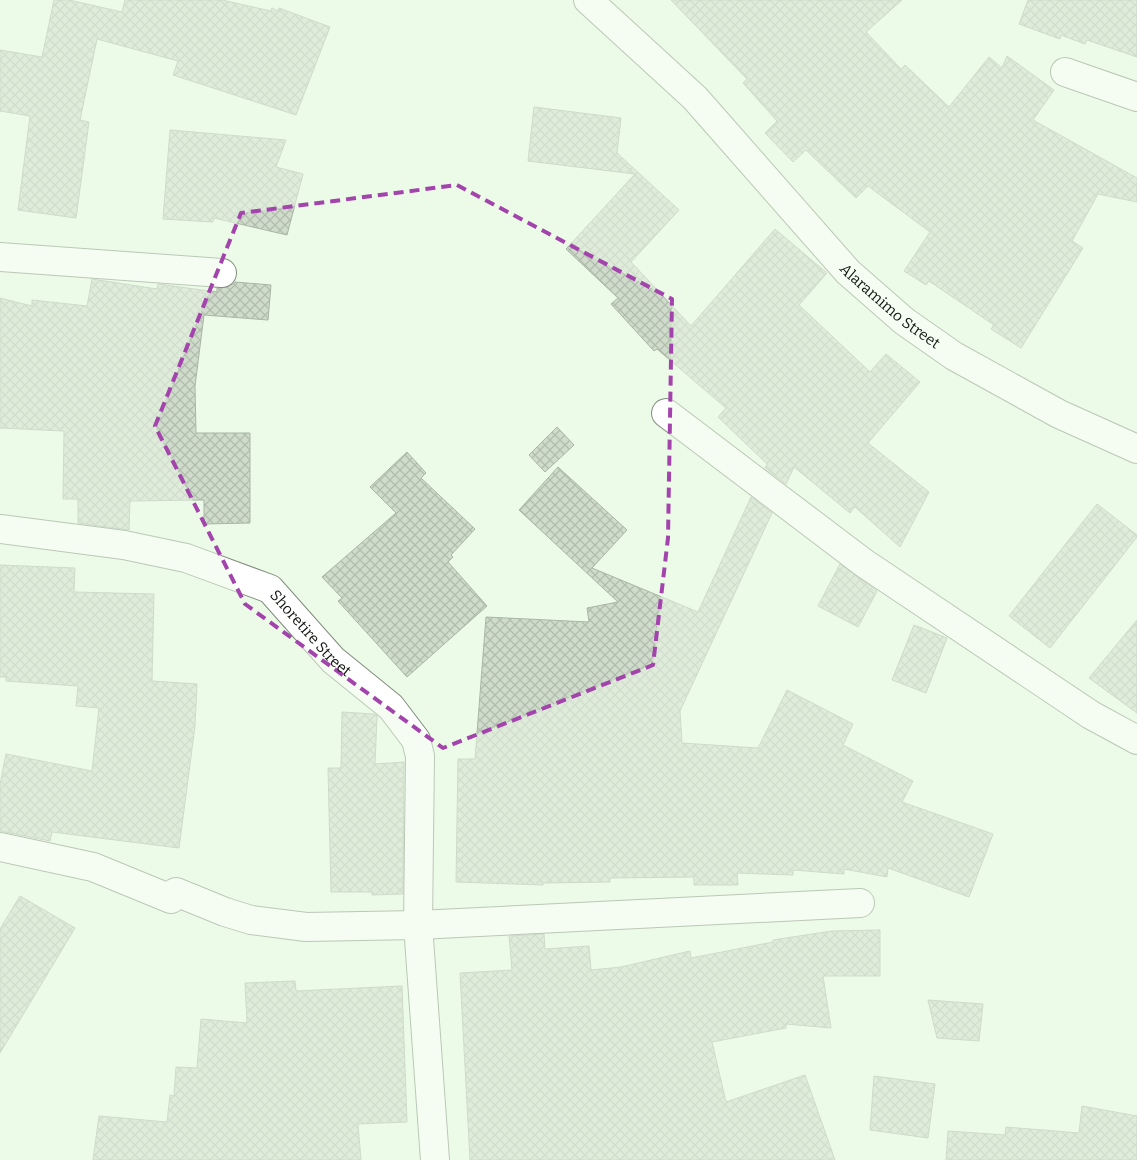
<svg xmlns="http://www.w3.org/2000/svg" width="1137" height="1160" viewBox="0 0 1137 1160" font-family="Bitter,serif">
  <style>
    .building { fill: url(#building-cross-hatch); stroke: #a9b6a6 }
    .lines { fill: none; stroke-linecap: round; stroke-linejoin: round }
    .street-casing { stroke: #808c7d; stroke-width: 30 }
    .street { stroke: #fff; stroke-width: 28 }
    .marked { fill: none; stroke: #a344ad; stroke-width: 4; stroke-dasharray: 10 6; stroke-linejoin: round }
    .labels { text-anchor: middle; stroke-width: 4; stroke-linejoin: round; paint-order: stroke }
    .street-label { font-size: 15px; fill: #11150f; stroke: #fff }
  </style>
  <defs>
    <pattern id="building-cross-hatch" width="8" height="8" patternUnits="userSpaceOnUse" patternTransform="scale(1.25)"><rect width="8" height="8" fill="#cfdccb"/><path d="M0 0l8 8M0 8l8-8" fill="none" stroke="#b1bcad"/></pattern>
  </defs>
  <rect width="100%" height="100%" fill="#ecfae8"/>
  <!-- building -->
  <g class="building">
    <path d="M54,0H69L122,12L125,0H222L271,11L272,8L278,11L279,8L330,27L296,115L173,75L178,61L97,39L80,120L89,122L76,218L18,210L30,116L0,111V50L42,57Z"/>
    <path d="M671,0H902L866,32L901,69L905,65L949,107L989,57L1002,68L1007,56L1054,90L1033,120L1137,178V202L1098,194L1072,241L1083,248L1021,348L991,329L994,325L929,281L926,285L904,271L930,232L868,186L856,198L806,150L793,162L765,133L777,121L743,83L747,79Z"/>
    <path d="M1028,0H1137V57L1087,40L1085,44L1061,35L1060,39L1019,24Z"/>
    <path d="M534,107L621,118L617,153L679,210L631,262L691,326L775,229L827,273L799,305L870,372L886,354L920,382L868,443L929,492L900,547L855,507L850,513L794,467L786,484L765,468L767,464L718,417L726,408L657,349L654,351L611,304L618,298L566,249L635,174L528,161Z"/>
    <path d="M170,130L286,140L276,167L303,174L287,235L214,218L213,222L163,219Z"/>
    <path d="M92,279L157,289L158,284L217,292V288L228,287L235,282L271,285L268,320L204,315L195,386L196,433H250V523L204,524V500L130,501L129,530L78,523V499H63L64,431L0,428V298L32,306V300L87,306Z"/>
    <path d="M557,427L574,445L545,472L529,455Z"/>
    <path d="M407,452L426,473L421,478L475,529L451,555L453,557L448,562L487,606L407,677L338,601L342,598L322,577L396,513L370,487Z"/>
    <path d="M558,467L627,530L592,568L698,612L751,497L772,513L680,711L682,743L758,748L787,690L853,724L843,745L913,781L902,802L993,834L969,897L888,868L887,877L844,869V874L793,870V875L737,873L738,885H694V877L610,878V882L543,883V885L456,882L458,759H475L486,617L589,622L587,608L618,602L519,510Z"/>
    <path d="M1097,504L1137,535V537L1050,648L1009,616Z"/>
    <path d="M840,564L877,591L858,627L818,606Z"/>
    <path d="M0,565L75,568L74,592L154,594L152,681L197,684L195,726L179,848L52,832L50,841L0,831V785L6,754L92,771L99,708L76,706L78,686L6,681V677H0Z"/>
    <path d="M1137,620V713L1089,678Z"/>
    <path d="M914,625L947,638L926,693L892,680Z"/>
    <path d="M342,712L374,714L377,716L375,764L404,762L403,894L372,895V892H331L328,768H341Z"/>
    <path d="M20,896L75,928L0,1053V929Z"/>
    <path d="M880,930V976H823L831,1028L786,1024V1028L712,1042L726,1102L805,1075L835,1160H470L460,973L512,970L509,936L544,934L545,949L589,946L591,970L621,967L690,951L691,958L773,942V940L832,931Z"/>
    <path d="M295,981L296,991L402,986L407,1122L358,1124L361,1160H93L99,1116L167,1122L170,1095L174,1096L176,1067L197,1068L201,1019L247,1023L245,983Z"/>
    <path d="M928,1000L983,1004L979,1041L937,1038Z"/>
    <path d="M874,1076L935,1084L928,1138L870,1130Z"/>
    <path d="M1082,1106L1137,1116V1160H946L948,1131L1005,1135L1006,1127L1079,1133Z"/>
  </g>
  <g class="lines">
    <!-- street casing -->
    <g class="street-casing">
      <g id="street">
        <path id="s1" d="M588,0L695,98L848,272L904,321L954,356L1059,414L1137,449"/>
        <path d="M1065,72L1137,97"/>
        <path d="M0,257L222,273"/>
        <path d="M666,413L864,563L1091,715L1137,740"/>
        <path id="s2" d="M0,529L124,545L186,558L270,589L333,660L391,707L416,740L420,756L418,925L435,1160"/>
        <path d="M0,847L93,867L171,899L176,892L225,912L251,920L306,927L418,925L860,903"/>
      </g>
    </g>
    <!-- street -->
    <use href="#street" class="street"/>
  </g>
  <!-- marked area -->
  <path d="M0 0H1137V1160H0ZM457,185L672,299L668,538L653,665L443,748L245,604L155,426L241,213Z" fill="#ecfae8" fill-opacity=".55" fill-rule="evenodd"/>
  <path class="marked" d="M457,185L672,299L668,538L653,665L443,748L245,604L155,426L241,213Z"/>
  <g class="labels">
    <!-- street labels -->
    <g class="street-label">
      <text dy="5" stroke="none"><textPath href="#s1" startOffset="431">Alaramimo Street</textPath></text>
      <text dy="5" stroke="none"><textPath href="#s2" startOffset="338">Shoretire Street</textPath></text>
    </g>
  </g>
</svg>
